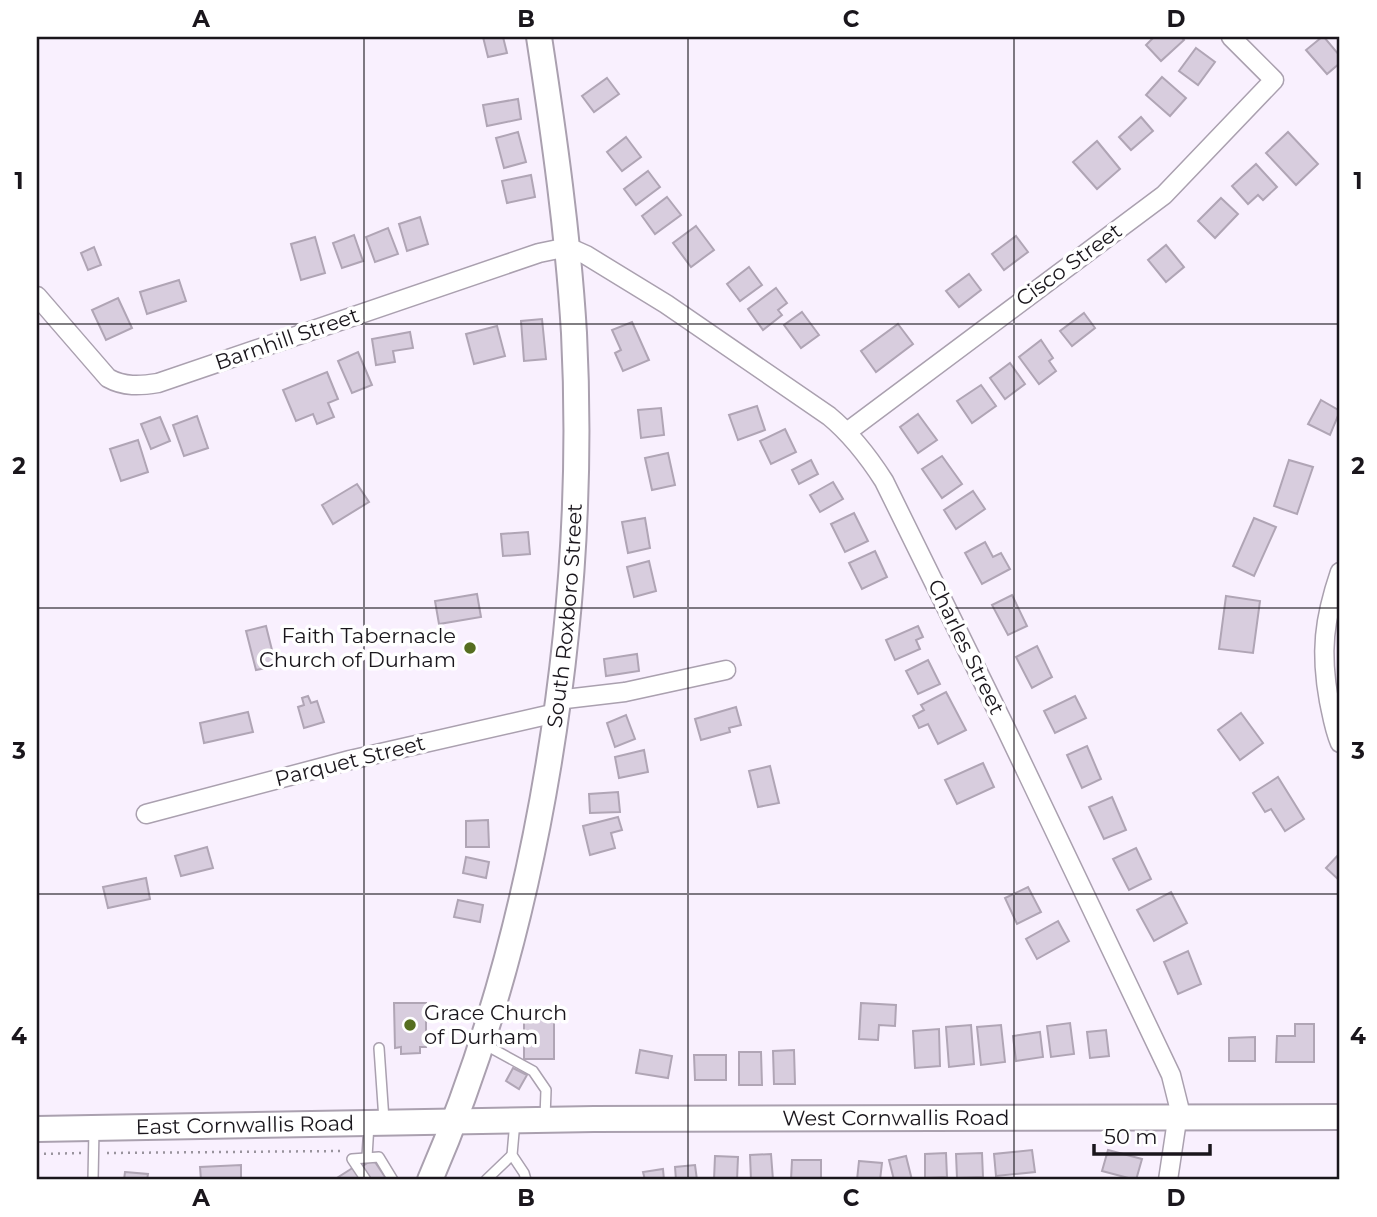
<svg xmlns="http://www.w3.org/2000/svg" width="1377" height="1217" viewBox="0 0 1377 1217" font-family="Montserrat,sans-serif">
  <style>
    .building { fill: #d8cdde; stroke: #b0a5b5; stroke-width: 2 }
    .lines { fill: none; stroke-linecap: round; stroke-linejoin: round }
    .lane-casing { stroke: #aaa0af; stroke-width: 12 }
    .street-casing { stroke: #aaa0af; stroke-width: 21 }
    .secondary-casing { stroke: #aaa0af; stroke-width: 28 }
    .path { stroke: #99939d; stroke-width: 2.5; stroke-dasharray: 2 5; stroke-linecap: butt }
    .lane { stroke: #fff; stroke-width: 9 }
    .street { stroke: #fff; stroke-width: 18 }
    .secondary { stroke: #fff; stroke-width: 24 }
    .grid { fill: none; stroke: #1a161c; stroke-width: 2; stroke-opacity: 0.55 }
    .poi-dot { fill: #566e20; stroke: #fff; stroke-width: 2.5 }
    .labels { text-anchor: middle; stroke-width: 7; stroke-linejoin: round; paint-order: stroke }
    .street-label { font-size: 21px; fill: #1a161c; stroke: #fff }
    .poi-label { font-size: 21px; fill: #1a161c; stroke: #fff; text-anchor: end }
    .neatline { fill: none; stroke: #1a161c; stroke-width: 2.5 }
    .grid-label { font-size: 23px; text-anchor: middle; font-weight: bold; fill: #1a161c }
  </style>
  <rect width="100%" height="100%" fill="#f9f0fe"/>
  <!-- building -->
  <g class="building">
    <path d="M483,37H503L507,53L488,57Z"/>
    <path d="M1154,37H1181L1184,40L1161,61L1146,45Z"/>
    <path d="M1322,37H1324L1340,56V63L1327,74L1306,50Z"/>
    <path d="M1196,48L1215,62L1198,85L1179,71Z"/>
    <path d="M1162,77L1186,98L1170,116L1146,95Z"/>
    <path d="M607,78L619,94L594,112L582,96Z"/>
    <path d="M518,99L521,119L487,126L483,105Z"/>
    <path d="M1141,117L1153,131L1131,150L1119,137Z"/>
    <path d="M518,132L526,162L504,168L496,138Z"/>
    <path d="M1288,132L1318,164L1296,185L1266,153Z"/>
    <path d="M626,137L641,157L622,171L607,152Z"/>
    <path d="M1097,141L1120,169L1097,189L1073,162Z"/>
    <path d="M1256,164L1277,187L1263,200L1258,195L1248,204L1232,186Z"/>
    <path d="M648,171L660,187L636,205L624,189Z"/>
    <path d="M531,175L535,197L507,203L502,181Z"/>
    <path d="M667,197L681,215L655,234L642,216Z"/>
    <path d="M1221,198L1238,214L1215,238L1198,221Z"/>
    <path d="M420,217L428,244L407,251L399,224Z"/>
    <path d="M696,226L714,250L691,267L673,243Z"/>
    <path d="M388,228L398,254L375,262L366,237Z"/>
    <path d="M354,235L363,261L342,268L333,243Z"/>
    <path d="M1016,236L1028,252L1004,270L992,254Z"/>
    <path d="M315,237L325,273L301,280L291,244Z"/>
    <path d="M1166,245L1184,267L1166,282L1148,260Z"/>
    <path d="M94,247L101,265L88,270L81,253Z"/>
    <path d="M749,267L762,285L740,301L727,284Z"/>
    <path d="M969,274L981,290L959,307L946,291Z"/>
    <path d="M179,280L186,301L147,314L140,292Z"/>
    <path d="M776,288L787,303L778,310L782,315L763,330L748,309Z"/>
    <path d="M118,298L132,328L106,340L92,310Z"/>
    <path d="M802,312L819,335L801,348L784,325Z"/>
    <path d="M1084,313L1095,328L1072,346L1060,331Z"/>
    <path d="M542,319L546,359L524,361L521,321Z"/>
    <path d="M632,322L649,360L623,371L615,353L621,350L612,330Z"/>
    <path d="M898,324L913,344L876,372L861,351Z"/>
    <path d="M497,326L505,356L474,364L466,334Z"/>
    <path d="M410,332L413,348L393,351L395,362L376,365L372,339Z"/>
    <path d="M1041,340L1053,358L1049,361L1056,371L1039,384L1019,357Z"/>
    <path d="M358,352L372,385L352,393L338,361Z"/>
    <path d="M1010,363L1025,384L1005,399L990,378Z"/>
    <path d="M327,372L338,399L328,403L334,417L317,424L313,414L296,421L283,390Z"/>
    <path d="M981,385L996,406L972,423L957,401Z"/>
    <path d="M1321,400L1340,411L1330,435L1308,424Z"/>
    <path d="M757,406L765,430L738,440L729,415Z"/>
    <path d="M661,408L664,435L641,438L638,410Z"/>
    <path d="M918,414L937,440L918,453L900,427Z"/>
    <path d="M197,416L208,448L184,456L173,425Z"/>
    <path d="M160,417L170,441L151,449L141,424Z"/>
    <path d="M785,429L796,452L771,464L760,441Z"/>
    <path d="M138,440L148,472L121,481L110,449Z"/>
    <path d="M668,453L675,485L652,490L645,458Z"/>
    <path d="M942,456L962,484L942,498L922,469Z"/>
    <path d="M811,460L818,474L799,484L792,470Z"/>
    <path d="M1289,460L1313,467L1297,514L1274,506Z"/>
    <path d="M833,482L843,499L820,512L810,495Z"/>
    <path d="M357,484L369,502L333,524L322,505Z"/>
    <path d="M973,491L985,509L956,529L944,510Z"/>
    <path d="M854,513L868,541L845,552L831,524Z"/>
    <path d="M645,518L650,548L628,553L622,522Z"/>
    <path d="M1254,518L1276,527L1254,576L1233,566Z"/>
    <path d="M528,532L530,554L503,556L501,534Z"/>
    <path d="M985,542L993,557L1001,553L1010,569L982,584L965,553Z"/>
    <path d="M875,551L887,577L862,589L849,563Z"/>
    <path d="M649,561L656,591L634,597L627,567Z"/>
    <path d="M477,594L481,617L439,624L435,601Z"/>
    <path d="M1012,595L1027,626L1008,635L992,605Z"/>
    <path d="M1226,596L1260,601L1253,653L1219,649Z"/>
    <path d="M266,626L276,666L256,670L246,631Z"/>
    <path d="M918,626L923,637L916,640L920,649L895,660L886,640Z"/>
    <path d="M1037,646L1052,677L1032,688L1016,657Z"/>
    <path d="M637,654L639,671L606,676L604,659Z"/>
    <path d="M928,660L940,684L918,694L906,671Z"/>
    <path d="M946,692L966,730L938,744L928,724L919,728L913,716L924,710L921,705Z"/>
    <path d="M308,696L311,703L317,701L324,722L304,728L298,707L304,705L302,698Z"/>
    <path d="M1075,696L1086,718L1055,733L1044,711Z"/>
    <path d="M736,707L741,725L729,728L730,732L701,740L695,719Z"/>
    <path d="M248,712L253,732L204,743L200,723Z"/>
    <path d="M1241,713L1263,743L1240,760L1218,730Z"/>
    <path d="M626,715L635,739L615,747L607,723Z"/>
    <path d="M1087,746L1101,779L1082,788L1067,755Z"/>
    <path d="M644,750L648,772L619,778L615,757Z"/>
    <path d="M983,763L994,787L957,804L945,780Z"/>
    <path d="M770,766L779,803L758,807L749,771Z"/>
    <path d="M1278,777L1304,819L1285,831L1271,809L1265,812L1253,793Z"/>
    <path d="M618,792L620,812L590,813L589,794Z"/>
    <path d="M1112,797L1126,830L1104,839L1089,807Z"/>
    <path d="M618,817L622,830L611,833L615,848L590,855L583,826Z"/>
    <path d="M488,820L489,847H466V821Z"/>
    <path d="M207,847L213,868L181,876L175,856Z"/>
    <path d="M1136,848L1151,879L1129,890L1113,859Z"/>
    <path d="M1340,853V881L1326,868Z"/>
    <path d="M466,857L489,862L486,878L463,873Z"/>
    <path d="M146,878L150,899L108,908L103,887Z"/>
    <path d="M1028,887L1041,912L1017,924L1005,898Z"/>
    <path d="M1171,892L1187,923L1154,941L1137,910Z"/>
    <path d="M458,900L483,905L480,922L454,917Z"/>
    <path d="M1058,921L1069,941L1037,959L1026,939Z"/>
    <path d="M1188,951L1201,984L1178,994L1164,962Z"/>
    <path d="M394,1003H426V1047H420V1053L401,1054V1047L395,1048Z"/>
    <path d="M861,1003L896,1005L895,1026L879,1025L878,1040L859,1039Z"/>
    <rect x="524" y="1019" width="30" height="40"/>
    <path d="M1070,1023L1074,1054L1051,1057L1047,1026Z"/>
    <path d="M1295,1024H1314V1062H1276L1277,1036H1295Z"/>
    <path d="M971,1025L974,1064L949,1067L946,1027Z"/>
    <path d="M1001,1025L1005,1062L981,1065L977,1027Z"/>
    <path d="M939,1029L940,1066L915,1068L913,1031Z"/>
    <path d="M1106,1030L1109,1056L1090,1058L1087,1032Z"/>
    <path d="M1040,1032L1043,1057L1016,1061L1013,1036Z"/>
    <path d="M1255,1037V1061H1229V1038Z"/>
    <path d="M640,1050L672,1056L668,1078L636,1073Z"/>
    <path d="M794,1050L795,1084H774L773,1051Z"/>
    <path d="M739,1052H761L762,1085H739Z"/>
    <path d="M694,1055H726V1080H695Z"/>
    <path d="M513,1068L527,1075L519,1089L506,1081Z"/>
    <path d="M1032,1150L1035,1172L996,1176L994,1154Z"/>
    <path d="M1108,1150L1142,1159L1136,1180L1102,1171Z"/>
    <path d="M946,1153L947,1177L925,1178V1154Z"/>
    <path d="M982,1153L983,1177L957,1178L956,1154Z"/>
    <path d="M771,1154L773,1180H751L750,1155Z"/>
    <path d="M715,1156L738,1157L737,1180H714Z"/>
    <path d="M906,1156L912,1180H894L889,1160Z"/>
    <path d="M373,1159L387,1180H368L360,1168Z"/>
    <path d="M792,1160H821V1180H791Z"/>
    <path d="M859,1161L882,1163L880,1180H857Z"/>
    <path d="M241,1165V1180H201L200,1167Z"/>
    <path d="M695,1165L697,1180H676L675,1167Z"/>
    <path d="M354,1167L363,1180H339L337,1178Z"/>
    <path d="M663,1169L664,1180H645L643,1172Z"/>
    <path d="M125,1172L148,1174L147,1180H124Z"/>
  </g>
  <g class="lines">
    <!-- lane casing -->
    <g class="lane-casing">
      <g id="lane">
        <path d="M482,1043L533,1071L546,1090L545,1118"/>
        <path d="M379,1048L384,1120"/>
        <path d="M515,1121L512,1155L524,1173L526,1180"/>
        <path d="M367,1157L369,1124"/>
        <path d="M93,1180L94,1129"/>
        <path d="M366,1180L352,1159L379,1157L393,1180"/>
        <path d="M486,1180L512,1155"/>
      </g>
    </g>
    <!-- street casing -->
    <g class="street-casing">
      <g id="street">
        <path d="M37,296L108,378C124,387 140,386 158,383L539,253L568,247L586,255L666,304L829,416C852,435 868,456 884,481L1006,729L1171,1075L1179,1107L1168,1180"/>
        <path d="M847,432L1164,195L1274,80L1231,37"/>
        <path d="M1340,572C1324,619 1320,652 1329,701C1332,715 1334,729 1340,743"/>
        <path d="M557,700L625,692L726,670"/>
        <path d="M146,814L350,760L556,713"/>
      </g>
    </g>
    <!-- secondary casing -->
    <g class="secondary-casing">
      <g id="secondary">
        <path id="s1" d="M37,1129L594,1119L1340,1117"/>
        <path id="s2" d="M430,1180C540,926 588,609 574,333C568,234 554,135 539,37"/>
      </g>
    </g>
    <!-- path -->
    <g class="path">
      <path d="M107,1153L341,1151"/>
      <path d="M37,1154L82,1153"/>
    </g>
    <!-- lane -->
    <use href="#lane" class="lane"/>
    <!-- street -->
    <use href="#street" class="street"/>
    <!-- secondary -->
    <use href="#secondary" class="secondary"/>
  </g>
  <!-- grid -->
  <path class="grid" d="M364,37V1180M688,37V1180M1014,37V1180M37,324H1340M37,608H1340M37,894H1340"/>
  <!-- markers -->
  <g class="poi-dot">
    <circle cx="470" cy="648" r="7"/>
    <circle cx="410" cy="1025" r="7"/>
  </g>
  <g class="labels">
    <!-- street labels -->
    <g class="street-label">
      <text transform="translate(1069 265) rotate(-36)" y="7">Cisco Street</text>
      <text transform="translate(287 339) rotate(-19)" y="7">Barnhill Street</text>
      <text dy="7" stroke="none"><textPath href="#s2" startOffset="583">South Roxboro Street</textPath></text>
      <text transform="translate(966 647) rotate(64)" y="7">Charles Street</text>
      <text transform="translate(350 761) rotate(-14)" y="7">Parquet Street</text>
      <text dy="7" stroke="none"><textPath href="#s1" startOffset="859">West Cornwallis Road</textPath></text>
      <text dy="7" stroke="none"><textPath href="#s1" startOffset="208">East Cornwallis Road</textPath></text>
    </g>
    <!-- poi labels -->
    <g class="poi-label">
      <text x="456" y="643">Faith Tabernacle<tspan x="456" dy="24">Church of Durham</tspan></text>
      <text x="424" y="1020" text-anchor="start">Grace Church<tspan x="424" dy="24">of Durham</tspan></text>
    </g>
  </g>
  <!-- border -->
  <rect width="1377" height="1217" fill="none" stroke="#ffffff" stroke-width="77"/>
  <!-- scale -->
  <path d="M1094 1144v10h116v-10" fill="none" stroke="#1a161c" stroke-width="3.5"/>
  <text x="1104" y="1144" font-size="21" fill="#1a161c" stroke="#ffffff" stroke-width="5" paint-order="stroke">50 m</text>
  <rect x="38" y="38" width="1300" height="1140" class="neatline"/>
  <g class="grid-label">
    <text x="201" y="27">A</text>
    <text x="526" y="27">B</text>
    <text x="851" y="27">C</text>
    <text x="1176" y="27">D</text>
    <text x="19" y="189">1</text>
    <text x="1358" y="189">1</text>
    <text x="19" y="474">2</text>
    <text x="1358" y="474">2</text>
    <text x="19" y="759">3</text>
    <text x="1358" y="759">3</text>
    <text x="19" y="1044">4</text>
    <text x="1358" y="1044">4</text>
    <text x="201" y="1206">A</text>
    <text x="526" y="1206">B</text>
    <text x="851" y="1206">C</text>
    <text x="1176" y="1206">D</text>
  </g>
</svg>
